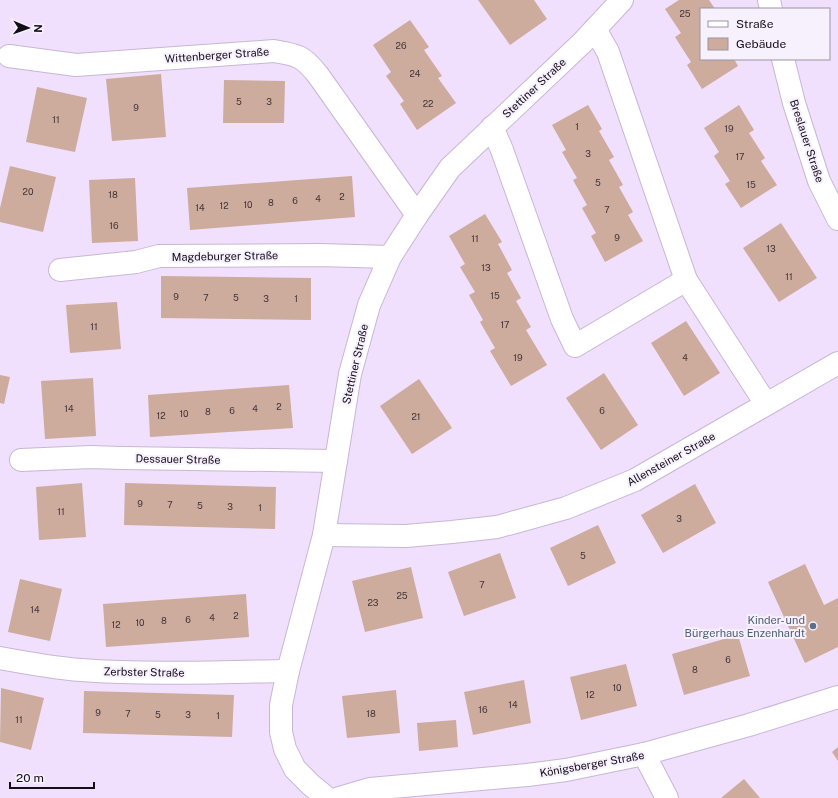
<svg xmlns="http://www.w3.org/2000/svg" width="838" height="798" viewBox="0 0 838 798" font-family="'Public Sans',sans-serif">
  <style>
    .building { fill: #cdab9d }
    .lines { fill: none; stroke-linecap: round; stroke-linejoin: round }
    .minor-casing { stroke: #c7b7d4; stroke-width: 24 }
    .minor { stroke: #fff; stroke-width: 22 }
    .service-dot { fill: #5c6f8a; stroke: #f7f0fd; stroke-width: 1.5 }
    .labels { text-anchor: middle; stroke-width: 4; stroke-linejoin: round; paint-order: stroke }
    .number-label { font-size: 9px; fill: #423438 }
    .street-label { font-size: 11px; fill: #130d17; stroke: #f7f0fd }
    .service-label { font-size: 11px; fill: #4e5e75; stroke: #f7f0fd; text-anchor: end }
  </style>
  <rect width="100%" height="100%" fill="#f0dffd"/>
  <!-- building -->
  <g class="building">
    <path d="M478,0H534L547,19L510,45Z"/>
    <path d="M679,0H709L715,9H701V59H734L738,66L702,89L687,65L691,62L675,37L681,33L665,9Z"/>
    <path d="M410,20L429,47L424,50L442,76L438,78L456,103L417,130L400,104L404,101L386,76L391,72L373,45Z"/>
    <path d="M161,74L166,137L112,141L106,79Z"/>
    <path d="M224,80L285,81L284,123H223Z"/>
    <path d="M37,87L87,98L75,152L26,142Z"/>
    <path d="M588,105L602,129L599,131L614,157L609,160L623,185L619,187L633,212L628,215L643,241L605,262L591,236L596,233L582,208L587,205L573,180L577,178L562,152L566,150L552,125Z"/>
    <path d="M739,105L754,130L749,133L765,158L761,161L777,185L741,208L725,184L730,181L714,156L719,152L704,128Z"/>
    <path d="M10,166L56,177L43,232L0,222V208Z"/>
    <path d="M352,176L355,217L190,230L187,188Z"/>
    <path d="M135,178L138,241L92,243L89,180Z"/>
    <path d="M485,214L502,242L498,244L512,270L507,273L521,298L516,301L531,327L526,330L547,365L511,386L490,351L495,348L480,322L483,320L469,295L475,292L460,267L465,264L449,236Z"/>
    <path d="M781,223L817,278L779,302L743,248Z"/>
    <path d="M161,276L311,278V320L161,318Z"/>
    <path d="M117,302L121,349L70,353L66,305Z"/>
    <path d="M686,321L720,373L684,396L651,343Z"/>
    <path d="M604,373L638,425L601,450L566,398Z"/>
    <path d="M0,375L10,377L4,404L0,403Z"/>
    <path d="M93,378L96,436L45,439L41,381Z"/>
    <path d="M419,379L452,428L412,454L380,406Z"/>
    <path d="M289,385L293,428L150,437L148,395Z"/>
    <path d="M82,483L86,537L39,540L36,487Z"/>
    <path d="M125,483L276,487L275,529L124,525Z"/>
    <path d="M695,484L716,523L663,553L641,515Z"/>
    <path d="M598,525L616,563L568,586L550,548Z"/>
    <path d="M500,553L516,598L464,616L448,572Z"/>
    <path d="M805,564L824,605L838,598V647L805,663L768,582Z"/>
    <path d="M411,567L423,618L365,632L352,581Z"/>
    <path d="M20,579L62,589L50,641L8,632Z"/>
    <path d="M246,594L249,637L106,647L103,604Z"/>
    <path d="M738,635L750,676L684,695L672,654Z"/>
    <path d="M626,664L637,706L581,720L570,677Z"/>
    <path d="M524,680L531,723L473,735L464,692Z"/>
    <path d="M1,688L44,698L31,750L0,742Z"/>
    <path d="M396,690L400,733L347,738L342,696Z"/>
    <path d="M84,691L234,695L232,737L83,733Z"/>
    <path d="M456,720L458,747L419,751L417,723Z"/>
    <path d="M838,747V761L832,752Z"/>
    <path d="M744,779L760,798H721Z"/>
  </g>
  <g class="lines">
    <!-- minor casing -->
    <g class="minor-casing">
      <g id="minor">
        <path d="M769,0L771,9"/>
        <path d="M595,29L608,52L686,280"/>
        <path d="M9,56L76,65L274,51C298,55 303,56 318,75L417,215"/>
        <path d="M783,59L794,103L819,181L838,219"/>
        <path d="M492,127L502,150L562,319L575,346L686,280L766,404"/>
        <path d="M60,270L136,262L159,256L319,255L390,257"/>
        <path d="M21,460L91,457L122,458L336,461"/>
        <path d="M324,535L406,536L452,532L497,527L566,508L635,480L838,363"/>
        <path d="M0,658C27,663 54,668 81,670C150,675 219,672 288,671"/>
        <path d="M644,754L667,798"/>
        <path d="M327,798L311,785L295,769L285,749L281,732V705L288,671L324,535L350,374L369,305L390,257L417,215L450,168L583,42L622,0"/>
        <path d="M339,798L370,789L527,775L566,770L644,754L749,725L838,697"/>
      </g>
    </g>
    <!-- minor -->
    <use href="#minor" class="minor"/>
  </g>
  <!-- markers -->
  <circle class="service-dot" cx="813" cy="626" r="4"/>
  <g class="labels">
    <!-- number labels -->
    <g class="number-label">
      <text x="685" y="17">25</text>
      <text x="401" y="49">26</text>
      <text x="415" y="77">24</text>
      <text x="239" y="105">5</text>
      <text x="269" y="105">3</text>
      <text x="428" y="107">22</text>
      <text x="136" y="111">9</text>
      <text x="56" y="123">11</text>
      <text x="577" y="130">1</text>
      <text x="729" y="132">19</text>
      <text x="588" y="157">3</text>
      <text x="740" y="160">17</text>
      <text x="598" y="186">5</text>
      <text x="751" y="188">15</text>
      <text x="28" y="195">20</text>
      <text x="113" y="198">18</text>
      <text x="342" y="200">2</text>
      <text x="318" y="202">4</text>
      <text x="295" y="204">6</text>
      <text x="271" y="206">8</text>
      <text x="248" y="208">10</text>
      <text x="224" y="209">12</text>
      <text x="200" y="211">14</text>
      <text x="607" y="213">7</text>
      <text x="114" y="229">16</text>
      <text x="617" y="241">9</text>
      <text x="475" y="242">11</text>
      <text x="771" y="252">13</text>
      <text x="486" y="271">13</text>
      <text x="789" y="280">11</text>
      <text x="495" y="299">15</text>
      <text x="176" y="300">9</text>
      <text x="206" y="301">7</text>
      <text x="236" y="301">5</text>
      <text x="266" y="302">3</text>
      <text x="296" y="302">1</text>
      <text x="505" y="328">17</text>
      <text x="94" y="330">11</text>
      <text x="518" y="361">19</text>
      <text x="685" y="361">4</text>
      <text x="279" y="410">2</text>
      <text x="69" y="412">14</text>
      <text x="255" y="412">4</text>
      <text x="232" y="414">6</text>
      <text x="602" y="414">6</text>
      <text x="208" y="415">8</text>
      <text x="184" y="417">10</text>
      <text x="161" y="419">12</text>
      <text x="416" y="420">21</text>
      <text x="140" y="507">9</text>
      <text x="170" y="508">7</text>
      <text x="200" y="509">5</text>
      <text x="230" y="510">3</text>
      <text x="260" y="511">1</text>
      <text x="61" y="515">11</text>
      <text x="679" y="522">3</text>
      <text x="583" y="559">5</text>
      <text x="482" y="588">7</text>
      <text x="402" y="599">25</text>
      <text x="373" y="606">23</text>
      <text x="35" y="613">14</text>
      <text x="236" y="619">2</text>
      <text x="212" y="621">4</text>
      <text x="188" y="623">6</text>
      <text x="164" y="624">8</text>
      <text x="140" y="626">10</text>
      <text x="116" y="628">12</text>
      <text x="728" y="663">6</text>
      <text x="695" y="673">8</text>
      <text x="617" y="691">10</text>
      <text x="590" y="698">12</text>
      <text x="513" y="708">14</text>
      <text x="483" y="713">16</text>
      <text x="98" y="716">9</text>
      <text x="128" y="717">7</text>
      <text x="371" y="717">18</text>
      <text x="158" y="718">5</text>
      <text x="188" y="718">3</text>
      <text x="218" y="719">1</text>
      <text x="19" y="723">11</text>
    </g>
    <!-- street labels -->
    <g class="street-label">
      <text transform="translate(217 55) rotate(-4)" y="4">Wittenberger Straße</text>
      <text transform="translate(534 88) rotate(-43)" y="4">Stettiner Straße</text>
      <text transform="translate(807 141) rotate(72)" y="4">Breslauer Straße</text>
      <text transform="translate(225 256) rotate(-1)" y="4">Magdeburger Straße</text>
      <text transform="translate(355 364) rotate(-77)" y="4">Stettiner Straße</text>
      <text transform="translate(178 459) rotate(1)" y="4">Dessauer Straße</text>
      <text transform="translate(671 459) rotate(-29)" y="4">Allensteiner Straße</text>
      <text transform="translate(144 672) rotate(1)" y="4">Zerbster Straße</text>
      <text transform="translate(592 764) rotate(-10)" y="4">Königsberger Straße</text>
    </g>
    <!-- service labels -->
    <g class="service-label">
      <text x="805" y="624">Kinder- und<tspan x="805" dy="13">Bürgerhaus Enzenhardt</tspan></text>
    </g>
  </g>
  <!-- legend -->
  <rect x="700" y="8" width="130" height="52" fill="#f7f0fd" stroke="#9c95a1"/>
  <rect x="708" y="21" width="20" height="6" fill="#ffffff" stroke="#9c95a1"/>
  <text x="736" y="28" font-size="12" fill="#130d17">Straße</text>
  <rect x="708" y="38" width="20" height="12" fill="#cdab9d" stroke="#9c95a1"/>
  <text x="736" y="48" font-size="12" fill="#130d17">Gebäude</text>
  <!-- north arrow -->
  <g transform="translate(28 28) rotate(92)" stroke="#f7f0fd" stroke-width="3" paint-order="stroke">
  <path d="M0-3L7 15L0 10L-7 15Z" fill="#130d17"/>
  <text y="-6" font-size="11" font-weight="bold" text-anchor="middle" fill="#130d17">N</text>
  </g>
  <!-- scale -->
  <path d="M10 782v6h84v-6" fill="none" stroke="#130d17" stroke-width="2"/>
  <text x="16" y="782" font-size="12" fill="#130d17" stroke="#f7f0fd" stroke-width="3" paint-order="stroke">20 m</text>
</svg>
